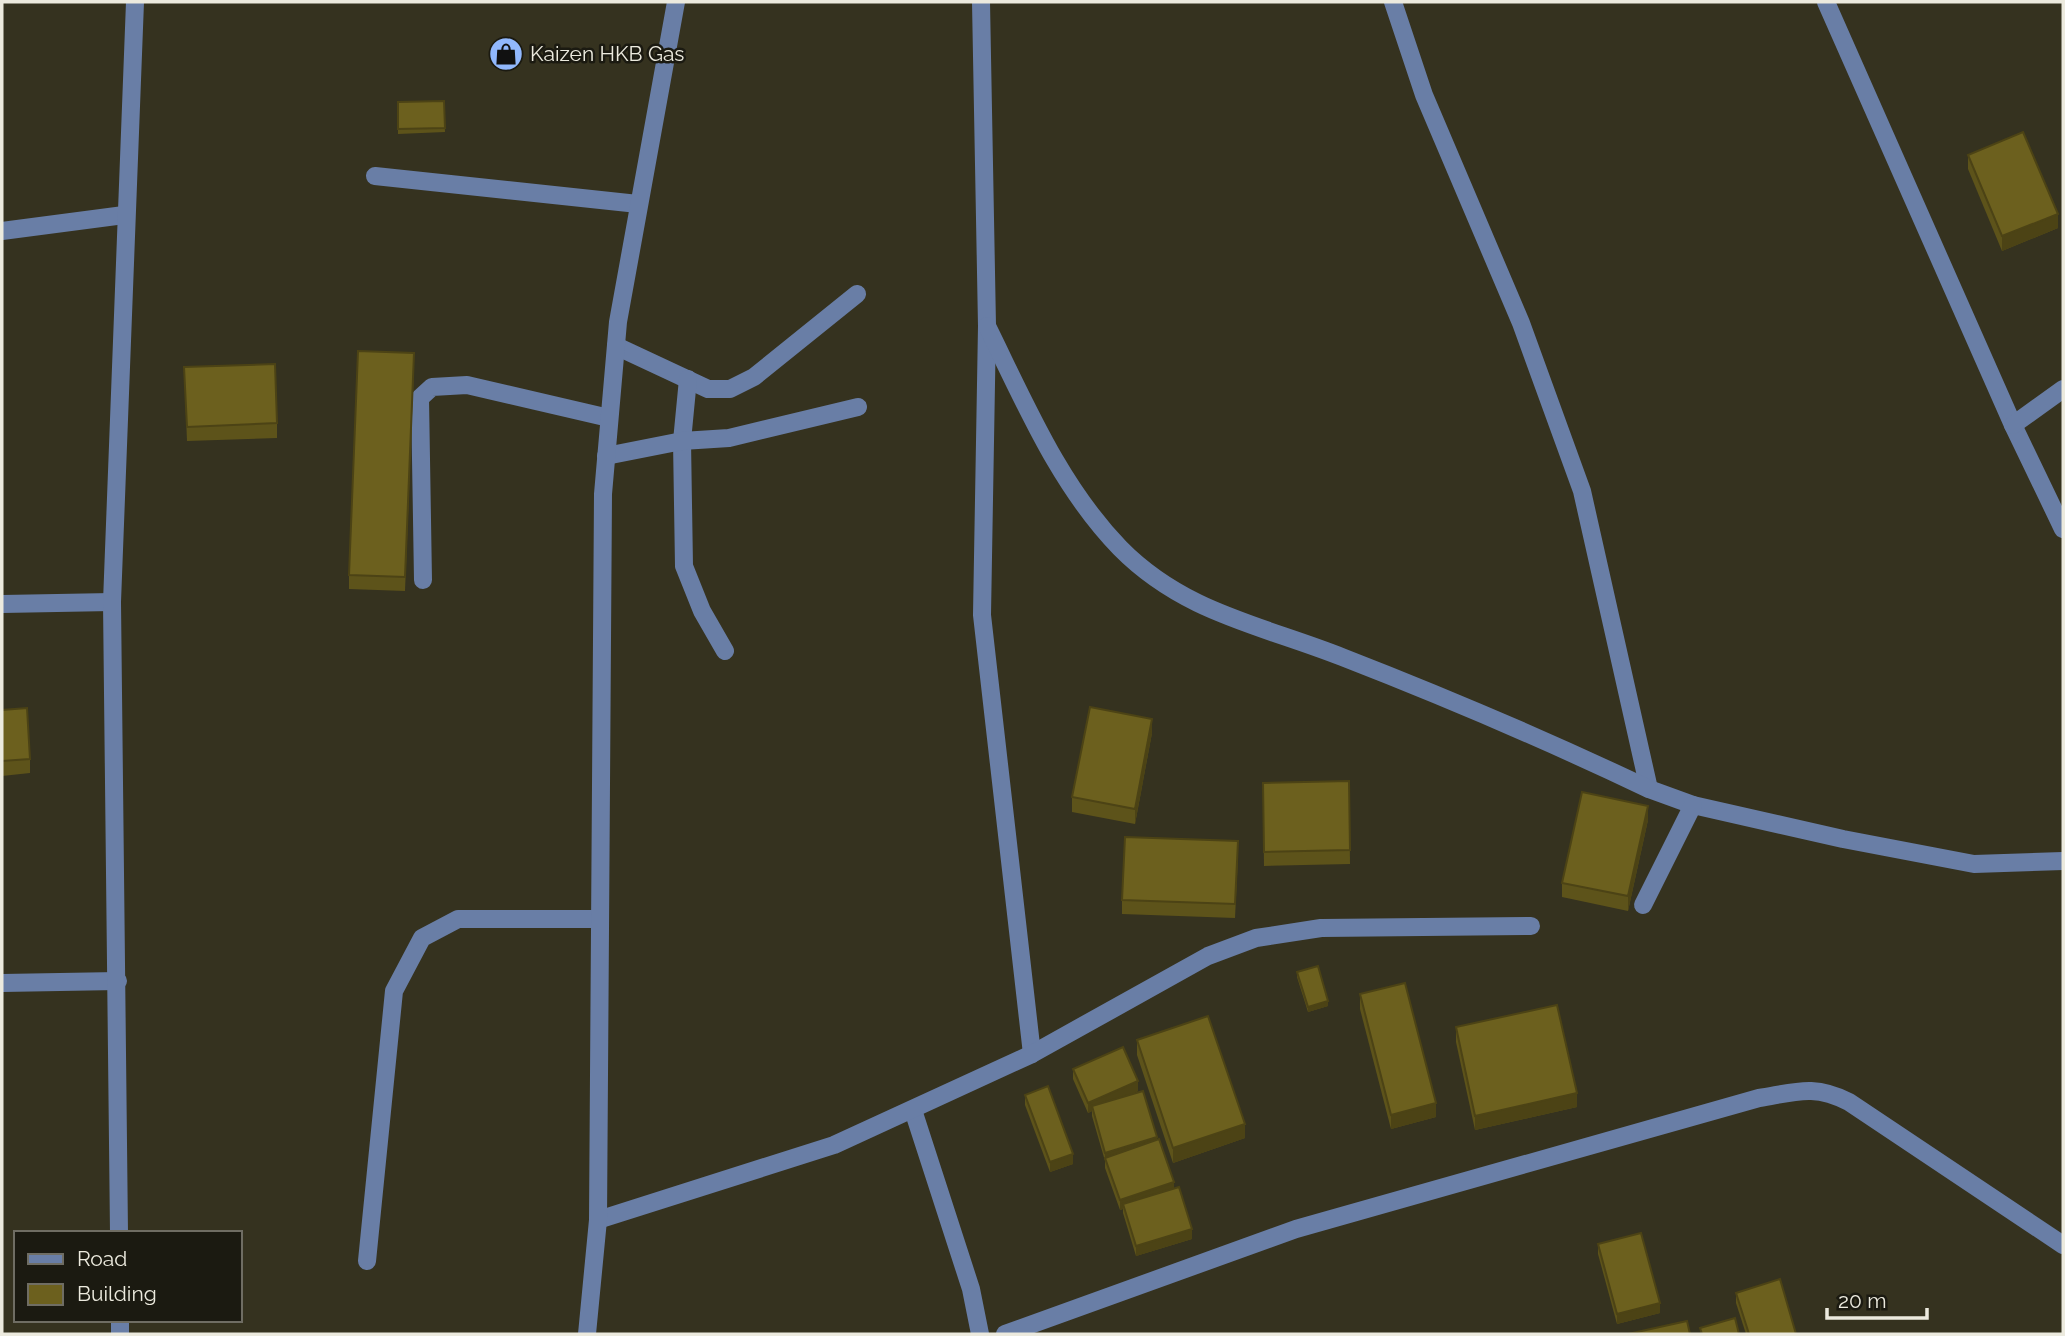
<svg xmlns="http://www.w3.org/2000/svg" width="2065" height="1336" viewBox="0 0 2065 1336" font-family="Raleway,sans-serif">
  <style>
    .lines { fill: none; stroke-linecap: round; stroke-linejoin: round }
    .minor { stroke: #697ea6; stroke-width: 18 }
    .wall { fill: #5d531a }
    .shaded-wall { fill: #4c4315 }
    .building { fill: #6c601e; stroke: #4c4315; stroke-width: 2 }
    .labels { text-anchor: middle; stroke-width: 5; stroke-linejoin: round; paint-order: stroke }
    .poi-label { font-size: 21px; fill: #eceade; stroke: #1b1a11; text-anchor: start }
  </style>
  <rect width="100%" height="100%" fill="#35321f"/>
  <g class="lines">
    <!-- minor -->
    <g class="minor">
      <path d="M981,2L987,326L982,615L1032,1054"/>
      <path d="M1393,2L1424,95L1521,323L1582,491L1649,789"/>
      <path d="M1826,2L2013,425L2063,529"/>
      <path d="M375,176L638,204"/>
      <path d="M2,231L124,215"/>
      <path d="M987,326C1025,403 1059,485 1120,548C1184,613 1261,625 1342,657C1445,697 1550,742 1649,789L1693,805L1843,839L1974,864L2063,861"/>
      <path d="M616,346L708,389H730L754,377L857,294"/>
      <path d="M688,379L682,441L684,566L702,611L725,651"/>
      <path d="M2013,425L2063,389"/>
      <path d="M606,456L682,441L729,438L858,407"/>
      <path d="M423,580L420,398L432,387L467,385L609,418"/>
      <path d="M2,604L112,602"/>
      <path d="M1643,905L1693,805"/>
      <path d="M2,983L118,981"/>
      <path d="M913,1110L971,1289L980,1334"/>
      <path d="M598,1220L834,1145L1032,1054L1208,956L1256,938L1321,928L1531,926"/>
      <path d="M119,1233L112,602L135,2"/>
      <path d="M367,1261L394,991L422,938L458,919H600"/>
      <path d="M120,1320V1334"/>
      <path d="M587,1334L598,1220L603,494L618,322L676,2"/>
      <path d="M1005,1334L1296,1229L1759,1098C1796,1092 1814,1084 1849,1102L2063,1245"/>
    </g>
  </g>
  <!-- wall -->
  <g class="wall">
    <path d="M444,101L445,132L398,134V102Z"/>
    <path d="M1968,155L2058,228L2002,251L1968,169Z"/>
    <path d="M184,367L277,423V438L187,441Z"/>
    <path d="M414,367L405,591L349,589V575Z"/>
    <path d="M2,710L30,759V773L2,776Z"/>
    <path d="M1152,733L1135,824L1072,812V797Z"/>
    <path d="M1349,781L1350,864L1264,866L1263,783Z"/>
    <path d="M1648,820L1628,911L1562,897V883Z"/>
    <path d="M1238,856L1235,918L1122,914V900Z"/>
    <path d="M1297,972L1328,1006L1308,1012L1297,977Z"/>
    <path d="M1360,994L1436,1117L1391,1129L1360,1009Z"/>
    <path d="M1456,1027L1577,1107L1475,1130L1456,1042Z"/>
    <path d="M1137,1040L1245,1138L1173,1163L1137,1055Z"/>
    <path d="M1073,1069L1138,1091L1127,1096L1157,1139L1192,1239L1136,1256L1123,1213V1209L1120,1210L1105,1168V1161L1092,1116V1111L1088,1113L1073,1079Z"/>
    <path d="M1025,1095L1073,1164L1050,1172L1025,1105Z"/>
    <path d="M1598,1244L1660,1313L1617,1324L1598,1254Z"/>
    <path d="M1736,1293L1796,1334H1746L1736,1303Z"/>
  </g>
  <!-- shaded-wall -->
  <g class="shaded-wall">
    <path d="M2058,214V228L2002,251V236Z"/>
    <path d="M1152,719V733L1135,824V809Z"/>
    <path d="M1648,806V820L1628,911V896Z"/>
    <path d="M1328,1001V1006L1308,1012V1007Z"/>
    <path d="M1138,1081V1091L1093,1110L1092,1106V1111L1088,1113V1103Z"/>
    <path d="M1577,1093V1107L1475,1130V1116Z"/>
    <path d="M1436,1103V1117L1391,1129V1115Z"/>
    <path d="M1245,1124V1138L1173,1163V1148Z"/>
    <path d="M1157,1137V1147L1105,1159V1153Z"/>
    <path d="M1073,1154V1164L1050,1172V1162Z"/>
    <path d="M1174,1182V1192L1123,1204V1209L1120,1210V1200Z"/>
    <path d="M1192,1229V1239L1136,1256V1246Z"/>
    <path d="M1660,1303V1313L1617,1324V1314Z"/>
  </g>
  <!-- building -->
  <g class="building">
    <path d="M444,101L445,128L398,129V102Z"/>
    <path d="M2023,132L2058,214L2002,236L1968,155Z"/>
    <path d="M358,351L414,353L405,577L349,575Z"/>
    <path d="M275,364L277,423L187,427L184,367Z"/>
    <path d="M1090,707L1152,719L1135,809L1072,797Z"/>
    <path d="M27,708L30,759L2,761V710Z"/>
    <path d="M1349,781L1350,850L1264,852L1263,783Z"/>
    <path d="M1582,792L1648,806L1628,896L1562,883Z"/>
    <path d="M1125,837L1238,841L1235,904L1122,900Z"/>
    <path d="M1318,966L1328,1001L1308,1007L1297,972Z"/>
    <path d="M1405,983L1436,1103L1391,1115L1360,994Z"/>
    <path d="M1557,1005L1577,1093L1475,1116L1456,1027Z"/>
    <path d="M1208,1016L1245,1124L1173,1148L1137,1040Z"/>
    <path d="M1123,1047L1138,1081L1088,1103L1073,1069Z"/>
    <path d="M1048,1086L1073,1154L1050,1162L1025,1095Z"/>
    <path d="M1143,1091L1157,1137L1105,1153L1092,1106Z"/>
    <path d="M1159,1139L1174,1182L1120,1200L1105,1158Z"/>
    <path d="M1179,1187L1192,1229L1136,1246L1123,1204Z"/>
    <path d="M1641,1233L1660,1303L1617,1314L1598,1244Z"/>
    <path d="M1780,1279L1796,1334H1749L1736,1293Z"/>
    <path d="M1735,1318L1739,1334H1702L1700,1328Z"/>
    <path d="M1687,1321L1690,1334H1628Z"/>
  </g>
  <!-- icons -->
  <defs>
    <g id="shop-disc" transform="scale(1.75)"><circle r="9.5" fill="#91b8fd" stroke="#1b1a11"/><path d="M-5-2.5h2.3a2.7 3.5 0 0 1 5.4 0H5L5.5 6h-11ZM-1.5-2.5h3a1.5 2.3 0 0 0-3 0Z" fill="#111"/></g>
  </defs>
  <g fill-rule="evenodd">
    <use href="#shop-disc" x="506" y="54"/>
  </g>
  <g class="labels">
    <!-- poi labels -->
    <g class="poi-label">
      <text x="530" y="61">Kaizen HKB Gas</text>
    </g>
  </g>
  <!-- border -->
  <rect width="2065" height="1336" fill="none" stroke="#eceade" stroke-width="7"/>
  <!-- legend -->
  <rect x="14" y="1231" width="228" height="91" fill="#1b1a11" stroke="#6f6d63" stroke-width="2"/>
  <rect x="28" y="1254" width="35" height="10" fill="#697ea6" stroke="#6f6d63" stroke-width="2"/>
  <text x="77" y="1266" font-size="21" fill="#eceade">Road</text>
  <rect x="28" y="1284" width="35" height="21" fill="#6c601e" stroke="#6f6d63" stroke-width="2"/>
  <text x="77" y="1301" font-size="21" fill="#eceade">Building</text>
  <!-- scale -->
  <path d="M1827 1308v10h100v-10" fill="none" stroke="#eceade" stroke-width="3.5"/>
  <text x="1838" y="1308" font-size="21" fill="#eceade" stroke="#1b1a11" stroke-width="5" paint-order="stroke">20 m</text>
</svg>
